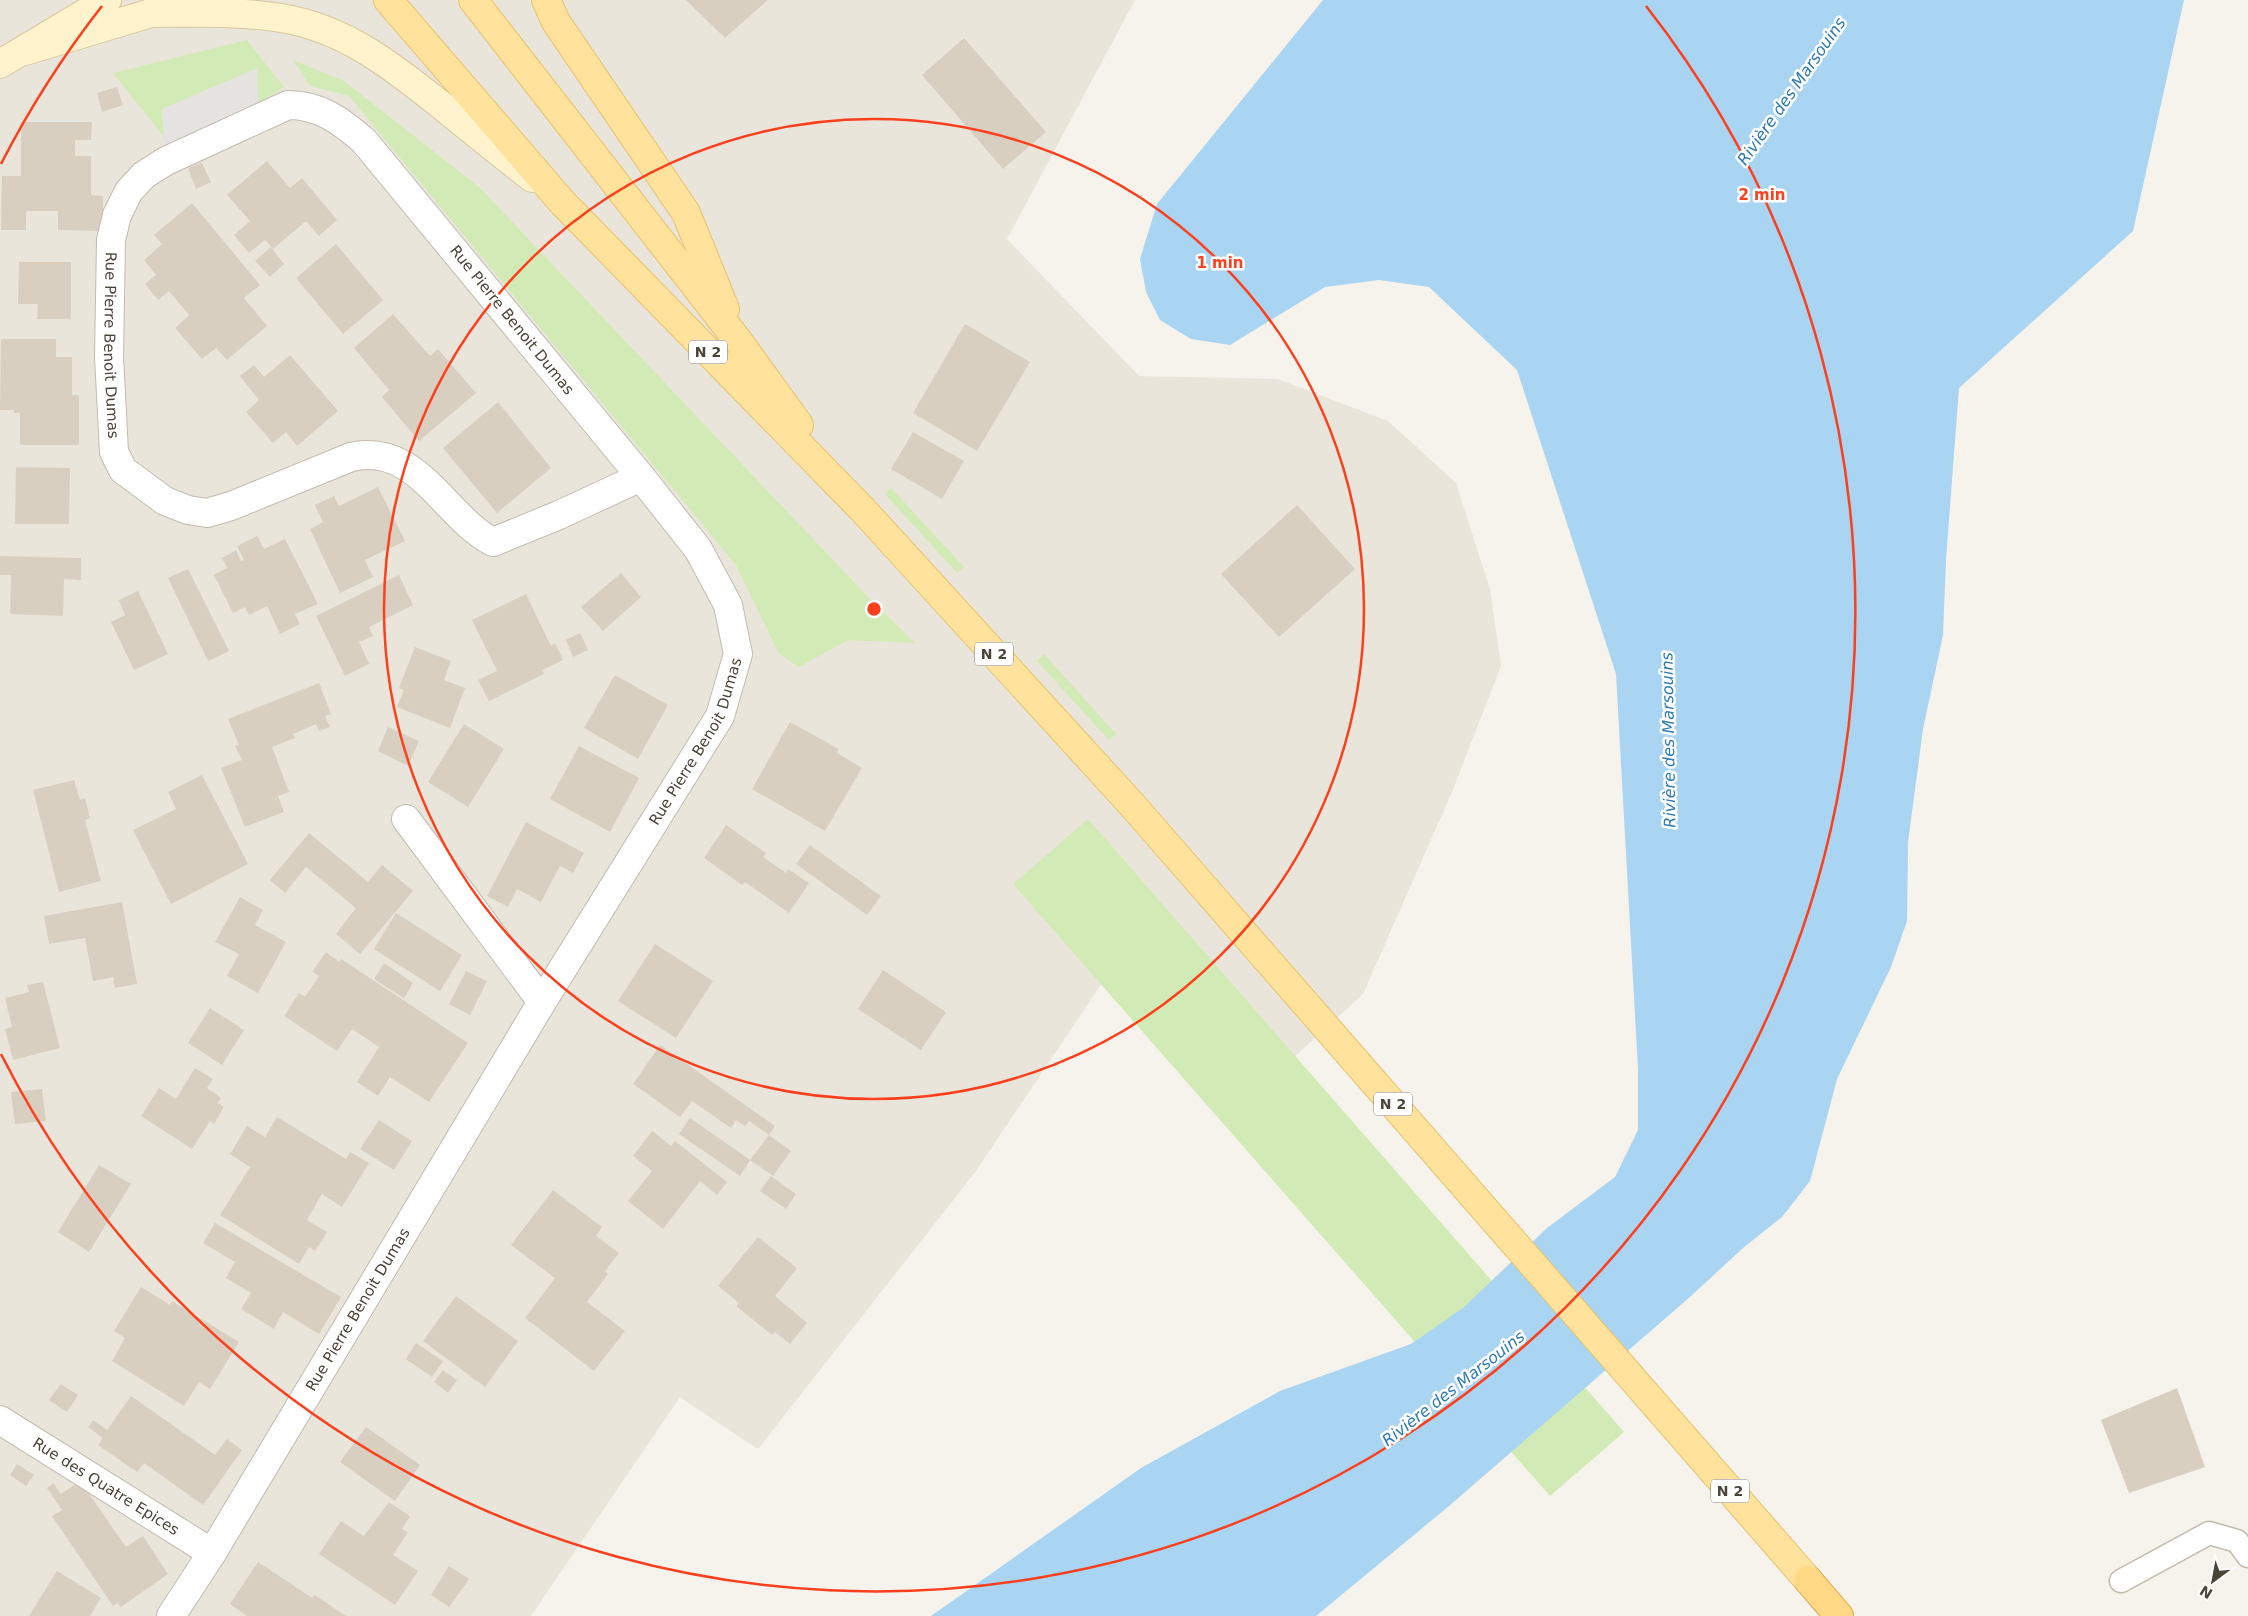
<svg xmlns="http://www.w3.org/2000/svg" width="2248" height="1616" viewBox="0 0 2248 1616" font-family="'DejaVu Sans',sans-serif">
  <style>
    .residential { fill: #eae5da }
    .green { fill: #d2eab5 }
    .parking { fill: #e5e3e0 }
    .water { fill: #a9d4f2 }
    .building { fill: #d8cfc1 }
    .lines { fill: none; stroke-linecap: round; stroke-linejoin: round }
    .service-casing { stroke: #c2bbae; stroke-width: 25 }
    .minor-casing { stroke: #c2bbae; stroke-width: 30 }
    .secondary-casing { stroke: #d6c79b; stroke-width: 30 }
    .primary-casing { stroke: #e6c16a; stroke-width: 30 }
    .trunk-casing { stroke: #e0a43c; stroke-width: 30 }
    .service { stroke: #fff; stroke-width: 22 }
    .minor { stroke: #fff; stroke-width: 28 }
    .secondary { stroke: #fff3cd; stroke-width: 28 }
    .primary { stroke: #ffe39c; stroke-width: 28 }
    .trunk { stroke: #ffd985; stroke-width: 28 }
    .ring { fill: none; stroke: #fc3f1d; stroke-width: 2.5 }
    .labels { text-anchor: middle; stroke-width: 5; stroke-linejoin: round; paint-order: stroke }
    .shield { fill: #fff; stroke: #817c74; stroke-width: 1 }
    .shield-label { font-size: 14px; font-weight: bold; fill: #4b4439 }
    .street-label { font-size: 15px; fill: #4b4439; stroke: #fff }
    .water-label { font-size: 16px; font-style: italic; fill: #2e7ab2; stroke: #fff }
    .centre { fill: #fc3f1d; stroke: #fff; stroke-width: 2.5 }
    .ring-label { font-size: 15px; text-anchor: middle; font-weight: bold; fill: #fc3f1d; stroke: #fff; stroke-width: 5; stroke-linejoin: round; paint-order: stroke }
  </style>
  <rect width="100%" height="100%" fill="#f6f3ec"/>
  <!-- residential -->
  <path class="residential" d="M0,0H1135L1007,239L1139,376L1278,379L1388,421L1456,483L1490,589L1501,666L1452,792L1363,994L1291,1060L1153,907L976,1171L758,1449L680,1397L531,1616H0Z"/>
  <!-- green -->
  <g class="green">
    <path d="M247,40L284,87L258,103V68L162,109L164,137L113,73Z"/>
    <path d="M293,60L344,81L479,187L871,600L915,643L848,640L799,667L779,654L736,565L349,96L310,86Z"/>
    <path d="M891,488L964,567L957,573L885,494Z"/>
    <path d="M1044,654L1116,734L1109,740L1037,661Z"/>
    <path d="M1088,819L1624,1432L1550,1496L1013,884Z"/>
  </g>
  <!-- parking -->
  <path class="parking" d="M258,68V118L166,161L162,109Z"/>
  <!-- water -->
  <path class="water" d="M1323,0H2184L2133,231L1959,388L1946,559L1943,635L1923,729L1908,842L1907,921L1891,967L1837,1079L1810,1181L1782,1217L1743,1248L1691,1296L1449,1506L1316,1616H931L1141,1468L1280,1391L1411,1344L1463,1308L1547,1228L1615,1177L1638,1130V1069L1616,674L1517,370L1429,287L1379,280L1325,287L1230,345L1191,339L1160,320L1146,292L1140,259L1157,204Z"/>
  <!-- building -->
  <g class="building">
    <path d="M686,0H768L725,38Z"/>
    <path d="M964,38L1046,132L1003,169L922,75Z"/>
    <path d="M117,87L123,105L102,112L97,93Z"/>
    <path d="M21,122H92L91,140H75V156H91V195L103,196V231L58,230V211H26V230H1L2,176H21Z"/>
    <path d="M267,161L290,188L302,178L337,220L319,236L306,221L273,249L265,240L249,253L234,235L250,221L227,195Z"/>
    <path d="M202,163L211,182L196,189L188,168Z"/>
    <path d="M192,203L260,285L244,298L267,326L227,360L216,348L202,359L175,328L189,315L169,291L158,300L145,284L156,275L144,260L162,244L154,235Z"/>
    <path d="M336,244L383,300L343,334L296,278Z"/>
    <path d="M271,247L284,264L270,277L255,261Z"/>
    <path d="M19,262H71V319H37L38,304H18Z"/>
    <path d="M393,314L430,356L438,349L476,393L419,441L382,397L389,390L354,348Z"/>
    <path d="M965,324L1030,362L977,451L913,413Z"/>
    <path d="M1,339H56V357H72V395H79V445H20V413H14V410H0Z"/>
    <path d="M290,355L338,411L297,446L286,432L273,443L246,412L259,400L240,376L254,365L264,377Z"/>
    <path d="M498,402L551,468L497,513L443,448Z"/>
    <path d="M913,432L964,461L942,499L891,469Z"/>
    <path d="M16,467L70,468L69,524H15Z"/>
    <path d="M378,487L405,541L365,560L373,577L340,593L310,529L323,522L315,505L334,496L339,506Z"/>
    <path d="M1297,505L1355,569L1279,637L1221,574Z"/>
    <path d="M257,536L264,549L285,539L318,604L295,614L300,624L280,634L267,606L249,615L245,607L233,613L214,575L227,568L222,558L236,550L241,561L244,560L237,546Z"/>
    <path d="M0,556L81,558V580L64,579L63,616L10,614L11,575H0Z"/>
    <path d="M188,569L229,651L208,661L168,578Z"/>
    <path d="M621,573L641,597L603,631L581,607Z"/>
    <path d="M399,575L413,605L369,627L373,636L359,642L369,664L345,676L316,616Z"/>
    <path d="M138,591L168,654L134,670L111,622L125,615L119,600Z"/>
    <path d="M526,594L551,646L555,643L563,660L542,670L544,674L489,701L478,680L497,671L472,620Z"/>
    <path d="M580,633L588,650L573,657L566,640Z"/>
    <path d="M415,647L451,661L444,680L465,688L450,728L397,707L404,690L399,688Z"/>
    <path d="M615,675L668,705L638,759L584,728Z"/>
    <path d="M319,683L331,714L325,716L330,727L319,731L316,724L293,734L295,738L272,747L289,792L278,796L284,812L245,827L221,768L242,760L235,746L239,745L228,719Z"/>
    <path d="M790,722L839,749L837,753L862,768L825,831L752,789Z"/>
    <path d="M464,724L504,749L468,807L428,782Z"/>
    <path d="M388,727L419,741L408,766L378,751Z"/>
    <path d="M579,746L639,778L610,832L550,799Z"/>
    <path d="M202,775L248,864L171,904L133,830L176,809L168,792Z"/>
    <path d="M74,780L80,800L85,798L90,818L85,820L101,881L59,892L33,790Z"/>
    <path d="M526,822L584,853L573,873L560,866L541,902L517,889L508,907L487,896Z"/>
    <path d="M726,825L766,853L763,857L786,873L788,869L809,883L789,913L745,882L742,885L704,858Z"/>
    <path d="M309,833L368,882L382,865L413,891L360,954L336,934L356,908L306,867L285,893L270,880Z"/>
    <path d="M810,845L881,896L867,915L796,864Z"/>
    <path d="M240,897L263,910L255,925L286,942L258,993L227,976L239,954L215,942Z"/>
    <path d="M122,902L137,984L115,988L113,977L93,981L85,938L49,944L44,916Z"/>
    <path d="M396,913L462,955L440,991L374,949Z"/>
    <path d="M655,944L713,981L676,1038L618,1001Z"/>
    <path d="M326,952L339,962L341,959L468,1043L429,1102L390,1077L378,1096L357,1082L379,1047L352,1029L337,1051L284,1016L299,993L305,997L319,976L312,972Z"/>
    <path d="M384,963L413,983L404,998L374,979Z"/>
    <path d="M883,970L946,1012L921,1050L858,1009Z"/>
    <path d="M466,971L487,981L470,1015L449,1004Z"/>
    <path d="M43,982L60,1048L13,1060L5,1029L12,1027L5,998L29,992L27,985Z"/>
    <path d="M210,1008L244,1030L222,1065L188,1043Z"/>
    <path d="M660,1045L775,1126L769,1135L749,1121L745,1126L736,1120L731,1128L692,1101L680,1117L633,1084Z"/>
    <path d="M195,1068L213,1079L207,1088L221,1098L218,1103L224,1107L214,1124L210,1121L192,1149L141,1116L159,1088L176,1099Z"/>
    <path d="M42,1089L46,1121L15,1124L11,1092Z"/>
    <path d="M277,1117L346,1159L350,1152L369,1163L342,1207L322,1194L307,1220L327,1232L315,1251L309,1247L299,1264L220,1215L250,1167L230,1154L247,1126L265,1137Z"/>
    <path d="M690,1118L750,1160L740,1176L679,1134Z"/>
    <path d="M379,1120L412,1141L394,1170L360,1149Z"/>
    <path d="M652,1131L671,1146L675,1141L727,1182L717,1195L700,1181L663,1229L628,1201L652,1171L633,1156Z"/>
    <path d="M769,1135L791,1151L773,1176L750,1160Z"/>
    <path d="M99,1165L131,1184L89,1252L58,1232Z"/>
    <path d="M771,1176L796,1194L786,1209L760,1191Z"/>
    <path d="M553,1190L602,1227L596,1236L619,1253L605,1271L608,1274L587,1302L625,1331L594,1371L525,1318L555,1278L511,1245Z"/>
    <path d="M215,1223L341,1297L319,1334L283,1312L274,1329L241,1309L251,1293L226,1278L235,1262L203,1243Z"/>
    <path d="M758,1237L797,1268L775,1296L807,1323L790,1344L775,1332L772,1335L736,1306L739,1303L718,1286Z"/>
    <path d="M141,1287L170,1305L172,1301L239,1342L210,1389L199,1382L184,1406L112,1361L125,1338L114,1331Z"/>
    <path d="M456,1296L518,1341L485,1387L423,1341Z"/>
    <path d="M416,1343L443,1361L432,1377L406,1359Z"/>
    <path d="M443,1370L457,1380L448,1393L434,1382Z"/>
    <path d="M61,1384L78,1395L67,1412L49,1400Z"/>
    <path d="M2177,1388L2205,1467L2129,1493L2101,1420Z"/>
    <path d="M131,1396L215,1455L227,1439L242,1450L203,1505L144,1463L137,1472L98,1445L103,1438L88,1427L93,1420L107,1430Z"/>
    <path d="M366,1427L420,1465L395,1501L340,1462Z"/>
    <path d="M17,1464L34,1475L26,1486L10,1475Z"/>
    <path d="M80,1481L126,1547L143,1536L168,1574L121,1607L117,1603L113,1606L52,1516L62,1510L47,1488L53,1483L61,1494Z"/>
    <path d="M389,1502L410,1516L402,1529L408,1532L393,1555L418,1571L395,1605L319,1554L341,1521L364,1536Z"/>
    <path d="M258,1562L312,1598L315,1595L346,1616H247L230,1604Z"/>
    <path d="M449,1566L469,1579L449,1607L431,1595Z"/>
    <path d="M57,1571L101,1598L90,1616H29Z"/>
  </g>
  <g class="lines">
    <!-- service casing -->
    <g class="service-casing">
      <path id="service" d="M2121,1581L2209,1533L2237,1541L2248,1556"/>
    </g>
    <!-- minor casing -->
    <g class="minor-casing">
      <g id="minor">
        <path d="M406,819L542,1002"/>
        <path id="s1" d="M0,1420L212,1553"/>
        <path id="s2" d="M171,1616L212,1553L542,1002L720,716L738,654L728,605L698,549L641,477L364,141C341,121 320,105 288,105L166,161L144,175L129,191L117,215L111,240L109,357L114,452L123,470L165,501L188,510L207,513L231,506L351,457C418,442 444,517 493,542L559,515L641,477"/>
      </g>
    </g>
    <!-- secondary casing -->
    <g class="secondary-casing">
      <g id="secondary">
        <path d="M151,13C195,13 238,11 281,18C346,28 396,69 446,109C474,132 503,155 532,178"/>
        <path d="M25,51L151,13L169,6"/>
        <path d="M0,64L107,0"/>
      </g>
    </g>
    <!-- primary casing -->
    <g class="primary-casing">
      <g id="primary">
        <path d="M388,0L562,202L863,510L1134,807L1808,1580"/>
        <path d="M473,0L739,342L799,425"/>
        <path d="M546,0L556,22L686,213L725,309"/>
      </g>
    </g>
    <!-- trunk casing -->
    <g class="trunk-casing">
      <path id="trunk" d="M1808,1580L1839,1616"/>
    </g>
    <!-- service -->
    <use href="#service" class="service"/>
    <!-- minor -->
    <use href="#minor" class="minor"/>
    <!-- secondary -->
    <use href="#secondary" class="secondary"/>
    <!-- primary -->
    <use href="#primary" class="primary"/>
    <!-- trunk -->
    <use href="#trunk" class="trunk"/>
  </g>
  <!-- distance rings -->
  <g class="ring">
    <circle cx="874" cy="609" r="490"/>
    <path d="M1 164A980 980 0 0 1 102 6M1646 6A980 980 0 1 1 1 1054"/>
  </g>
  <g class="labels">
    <!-- shield labels -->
    <g class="shield">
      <rect x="689" y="340.5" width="38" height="23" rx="4"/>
      <rect x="975" y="642.5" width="38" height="23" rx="4"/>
      <rect x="1374" y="1092.5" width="38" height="23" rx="4"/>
      <rect x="1711" y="1479.5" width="38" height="23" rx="4"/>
    </g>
    <g class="shield-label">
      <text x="708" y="357">N 2</text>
      <text x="994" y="659">N 2</text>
      <text x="1393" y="1109">N 2</text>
      <text x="1730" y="1496">N 2</text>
    </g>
    <!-- street labels -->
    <g class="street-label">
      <text transform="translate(512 320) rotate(51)" y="5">Rue Pierre Benoit Dumas</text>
      <text dy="5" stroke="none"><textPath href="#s2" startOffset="2186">Rue Pierre Benoit Dumas</textPath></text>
      <text dy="5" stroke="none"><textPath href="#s2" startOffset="1021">Rue Pierre Benoit Dumas</textPath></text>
      <text dy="5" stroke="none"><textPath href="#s2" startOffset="359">Rue Pierre Benoit Dumas</textPath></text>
      <text dy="5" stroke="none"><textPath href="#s1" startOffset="125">Rue des Quatre Epices</textPath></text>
    </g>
    <!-- water labels -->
    <g class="water-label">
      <text transform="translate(1791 91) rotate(-55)" y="6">Rivière des Marsouins</text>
      <text transform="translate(1668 740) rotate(-91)" y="6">Rivière des Marsouins</text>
      <text transform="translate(1453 1388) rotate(-38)" y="6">Rivière des Marsouins</text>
    </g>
  </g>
  <circle cx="874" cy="609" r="8" class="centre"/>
  <g class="ring-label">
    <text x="1762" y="200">2 min</text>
    <text x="1220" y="268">1 min</text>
  </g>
  <!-- north arrow -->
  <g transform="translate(2213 1581) rotate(212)" stroke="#ffffff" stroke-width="4" paint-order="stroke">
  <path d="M0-4L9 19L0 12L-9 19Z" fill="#4b4439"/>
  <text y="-8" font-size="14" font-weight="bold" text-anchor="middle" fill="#4b4439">N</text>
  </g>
</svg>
